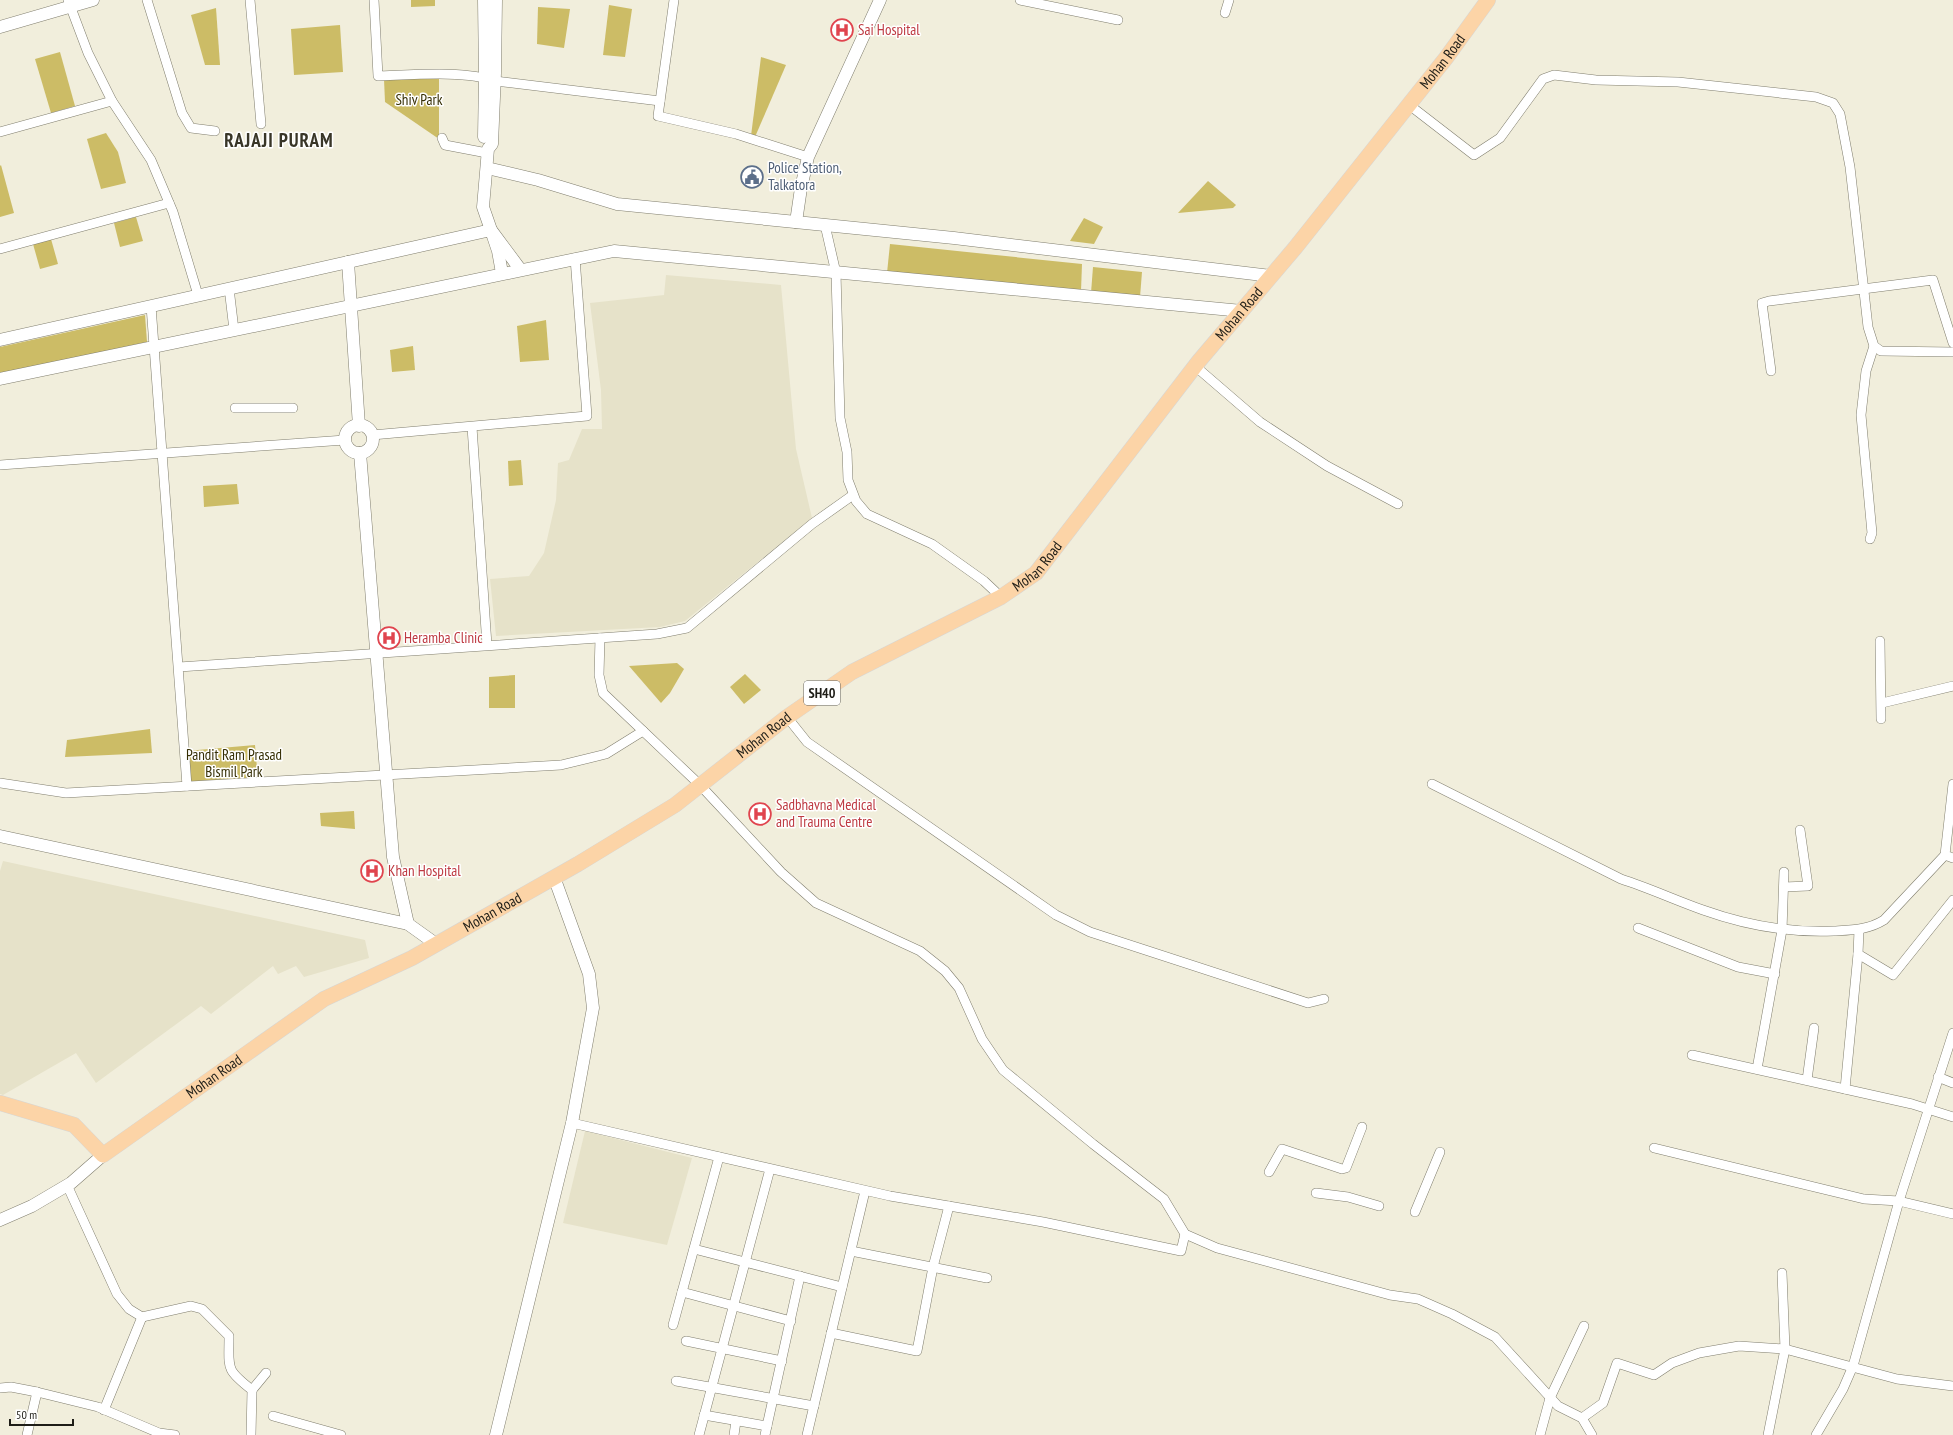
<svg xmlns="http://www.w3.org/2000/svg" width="1953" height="1435" viewBox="0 0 1953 1435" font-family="'PT Sans Narrow',sans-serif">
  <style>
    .built { fill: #e6e2c9 }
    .green { fill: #ccbc66 }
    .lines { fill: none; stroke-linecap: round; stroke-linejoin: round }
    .minor-casing { stroke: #807e6e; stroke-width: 10 }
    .tertiary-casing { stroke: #807e6e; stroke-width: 13 }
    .primary-casing { stroke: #d6d6d5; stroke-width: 16 }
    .minor { stroke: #fff; stroke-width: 9 }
    .tertiary { stroke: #fff; stroke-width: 12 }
    .primary { stroke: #fcd4a7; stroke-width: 15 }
    .labels { text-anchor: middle; stroke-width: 3; stroke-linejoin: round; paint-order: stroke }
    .shield { fill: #fff; stroke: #62615d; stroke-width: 1 }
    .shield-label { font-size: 14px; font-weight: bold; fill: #1e1d17 }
    .health-label { font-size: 15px; fill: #be3a42; stroke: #fff; text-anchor: start }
    .street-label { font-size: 15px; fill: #1e1d17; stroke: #fff }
    .park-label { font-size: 15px; fill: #362f05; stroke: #fff }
    .service-label { font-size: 15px; fill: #4e5e75; stroke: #fff; text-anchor: start }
    .district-label { font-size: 19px; font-weight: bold; letter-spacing: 1px; fill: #393628; stroke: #fff }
  </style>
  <rect width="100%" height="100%" fill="#f1eedc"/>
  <!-- built -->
  <g class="built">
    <path d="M666,275L781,285L796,449L812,518L685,621L660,627L496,636L490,579L529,576L544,553L556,500L558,463L569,460L582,429H602L601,390L590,303L664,295Z"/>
    <path d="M3,861L365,940L369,958L304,977L296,966L278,974L273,966L211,1014L201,1006L96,1083L76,1053L3,1095L0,1094V871Z"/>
    <path d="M585,1131L692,1158L667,1245L563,1223Z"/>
  </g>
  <!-- green -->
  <g class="green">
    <path d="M411,0H435V6L411,7Z"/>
    <path d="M609,5L632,9L625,57L603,55Z"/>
    <path d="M538,7L570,9L564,48L537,44Z"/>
    <path d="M216,8L220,65H205L191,15Z"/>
    <path d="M340,25L343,72L294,75L291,29Z"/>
    <path d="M60,52L75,106L51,113L35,59Z"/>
    <path d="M761,57L786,65L755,137L751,136Z"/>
    <path d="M384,79H439V139L385,102Z"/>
    <path d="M106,133L118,152L126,183L101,189L87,139Z"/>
    <path d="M1,165L14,213L0,217V166Z"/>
    <path d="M1208,181L1236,205L1233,208L1178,213Z"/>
    <path d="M136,217L143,241L120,247L114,223Z"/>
    <path d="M1084,218L1103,227L1094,244L1070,241Z"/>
    <path d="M51,239L58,264L40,269L33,244Z"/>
    <path d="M890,244L1082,264L1081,291L887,273Z"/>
    <path d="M1093,267L1142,272L1140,297L1091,293Z"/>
    <path d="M145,315L147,342L0,374V347Z"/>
    <path d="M546,320L549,360L520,362L517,326Z"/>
    <path d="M413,346L415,370L392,372L390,350Z"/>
    <path d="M521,460L523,485L509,486L508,461Z"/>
    <path d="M237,484L239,504L204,507L203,486Z"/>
    <path d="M677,663L684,669L670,693L661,703L629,666Z"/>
    <path d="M745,674L761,690L744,704L730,687Z"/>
    <path d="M515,675V708H489V677Z"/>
    <path d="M150,729L152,753L65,757L67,740Z"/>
    <path d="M255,745L258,780L189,784L186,751Z"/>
    <path d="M354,811L355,829L321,826L320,813Z"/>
  </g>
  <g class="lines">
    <!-- minor casing -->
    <g class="minor-casing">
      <g id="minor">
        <path d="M68,0L88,53L112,101L151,160L173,212L198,295"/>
        <path d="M147,0L182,113L191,128L215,131"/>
        <path d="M250,0L261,124"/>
        <path d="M374,0L378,76C410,75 466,70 495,81L660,101"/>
        <path d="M674,0L658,116L736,134L808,157"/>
        <path d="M1020,0L1118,20"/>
        <path d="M1225,13L1229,0"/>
        <path d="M1408,104L1474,155L1500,138L1543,79L1554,75L1596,80L1678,82L1816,97L1833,103L1840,114L1850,167L1868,327L1874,346L1881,351L1953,352"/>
        <path d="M0,132L112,101"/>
        <path d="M442,138L445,145L487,153"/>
        <path d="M825,225L836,273L840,418L847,452L848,480L856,501L867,514L932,544L984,581L1001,597"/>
        <path d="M0,249L169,203"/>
        <path d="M229,288L234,330"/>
        <path d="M151,306L187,786"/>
        <path d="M1195,366L1260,422L1327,466L1398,504"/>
        <path d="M1771,371L1762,303L1769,301L1933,280L1953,343"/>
        <path d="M235,408H293"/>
        <path d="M472,427L487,645"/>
        <path d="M372,435L587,416L575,258"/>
        <path d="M0,465L345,440"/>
        <path d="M1870,539L1872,533L1861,415L1866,371L1874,346"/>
        <path d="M600,638L599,675L603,693L700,785L781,872L816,903L920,951L945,971L959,988L982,1039L1003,1070L1093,1144L1164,1199L1185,1234L1217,1248L1390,1295L1418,1299L1452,1314L1495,1337L1558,1406L1582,1418L1592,1435"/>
        <path d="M1880,641L1881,719"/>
        <path d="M179,667L657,634L687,628L812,524L853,495"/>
        <path d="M1882,703L1953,686"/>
        <path d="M787,717L807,742L1056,915L1090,932L1308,1003L1324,999"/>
        <path d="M0,783L66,793L561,765L606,754L643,731"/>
        <path d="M1432,784L1621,879C1649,888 1675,900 1703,910C1745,925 1790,933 1834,931C1852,930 1868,930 1884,920L1945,855"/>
        <path d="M1953,784L1945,855L1953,858"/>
        <path d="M1784,887L1808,886L1800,830"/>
        <path d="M1638,928L1738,967L1775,974"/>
        <path d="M1859,930L1858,954L1893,975L1953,900"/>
        <path d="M1692,1055L1912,1104L1953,1117"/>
        <path d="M1757,1069L1782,930L1784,872"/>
        <path d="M1938,1077L1953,1083"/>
        <path d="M1807,1080L1814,1028"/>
        <path d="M1845,1089L1858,954"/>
        <path d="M572,1123L890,1196L1043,1222L1181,1251L1185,1234"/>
        <path d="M1654,1148L1864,1199L1899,1201L1953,1214"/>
        <path d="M1269,1172L1282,1149L1342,1169L1346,1168L1362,1127"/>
        <path d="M67,1185L117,1294L129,1309L142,1317L191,1306L202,1309L229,1336C229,1369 225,1369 252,1390L251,1435"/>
        <path d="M1316,1193L1348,1197L1379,1206"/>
        <path d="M1415,1212L1440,1152"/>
        <path d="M694,1249L842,1287"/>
        <path d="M851,1251L987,1278"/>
        <path d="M682,1292L791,1321"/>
        <path d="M673,1325L719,1157"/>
        <path d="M831,1333L917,1351L933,1267L949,1206"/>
        <path d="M686,1341L782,1361"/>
        <path d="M676,1381L814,1406"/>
        <path d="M0,1388L11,1387L37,1392"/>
        <path d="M252,1390L266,1373"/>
        <path d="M104,1410L142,1317"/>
        <path d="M704,1415L767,1426"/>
        <path d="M273,1416L341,1435"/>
        <path d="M1582,1418L1603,1403L1617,1363L1654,1375L1672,1363L1699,1353L1739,1346L1785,1349L1897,1379L1953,1386"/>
        <path d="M27,1435L37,1392L98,1407L159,1433L175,1435"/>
        <path d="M699,1435L770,1169"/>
        <path d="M734,1435L736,1421"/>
        <path d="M765,1435L800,1276"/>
        <path d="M807,1435L865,1191"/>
        <path d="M1540,1435L1550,1398L1584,1326"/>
        <path d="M1768,1435L1785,1349L1782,1273"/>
        <path d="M1816,1435L1843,1389L1853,1366L1899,1201L1953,1033"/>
      </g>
    </g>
    <!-- tertiary casing -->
    <g class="tertiary-casing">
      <g id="tertiary">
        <path d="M484,0L485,78L484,137"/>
        <path d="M496,0L495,73L492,144L488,149L483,207L491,230L520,269"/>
        <path d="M0,27L93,0"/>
        <path d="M487,168L538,180L617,204L954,238L1271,276"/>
        <path d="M796,222L801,188L808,157L880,0"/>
        <path d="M348,262L359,426"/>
        <path d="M0,340L491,230L498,251L502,273"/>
        <path d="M0,379L614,251L1242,311"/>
        <circle cx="359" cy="439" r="14"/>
        <path d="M360,453L393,857L408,924"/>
        <path d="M0,836L408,924L436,944"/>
        <path d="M0,1220L32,1206L71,1183L103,1155"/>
        <path d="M496,1435L572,1123L593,1008L589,974L554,877"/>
      </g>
    </g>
    <!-- primary casing -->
    <g class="primary-casing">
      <g id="primary">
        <path id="s1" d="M0,1103L74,1125L103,1155L324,999L412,958L578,864L675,805L787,717L852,672L1001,597L1036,573L1199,361L1295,248L1446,58L1488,0"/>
      </g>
    </g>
    <!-- minor -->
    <use href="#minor" class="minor"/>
    <!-- tertiary -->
    <use href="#tertiary" class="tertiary"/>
    <!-- primary -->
    <use href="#primary" class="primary"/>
  </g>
  <!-- icons -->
  <defs>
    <g id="hospital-ring" transform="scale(1.15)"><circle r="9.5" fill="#fff" stroke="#e0444e" stroke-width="1.5"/><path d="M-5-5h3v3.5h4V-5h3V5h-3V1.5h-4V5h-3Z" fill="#e0444e"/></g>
    <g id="civic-ring" transform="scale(1.15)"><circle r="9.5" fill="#fff" stroke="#5c6f8a" stroke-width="1.5"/><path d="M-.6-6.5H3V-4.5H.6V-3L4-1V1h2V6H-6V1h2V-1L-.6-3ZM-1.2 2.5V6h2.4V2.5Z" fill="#5c6f8a"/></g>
  </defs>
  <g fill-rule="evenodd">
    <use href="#hospital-ring" x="842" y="30"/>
    <use href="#civic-ring" x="752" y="177"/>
    <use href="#hospital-ring" x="389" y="638"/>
    <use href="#hospital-ring" x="760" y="814"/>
    <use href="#hospital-ring" x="372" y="871"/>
  </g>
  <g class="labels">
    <!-- shield labels -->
    <rect class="shield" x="804" y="681" width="36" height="24" rx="3"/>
    <g class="shield-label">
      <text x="822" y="698">SH40</text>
    </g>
    <!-- health labels -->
    <g class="health-label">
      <text x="858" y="35">Sai Hospital</text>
      <text x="404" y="643">Heramba Clinic</text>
      <text x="776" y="810">Sadbhavna Medical<tspan x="776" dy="17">and Trauma Centre</tspan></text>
      <text x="388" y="876">Khan Hospital</text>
    </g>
    <!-- street labels -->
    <g class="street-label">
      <text dy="5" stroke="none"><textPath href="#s1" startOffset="1875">Mohan Road</textPath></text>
      <text dy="5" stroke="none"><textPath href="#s1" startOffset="1551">Mohan Road</textPath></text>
      <text dy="5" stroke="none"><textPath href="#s1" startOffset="1227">Mohan Road</textPath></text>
      <text dy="5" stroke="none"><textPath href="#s1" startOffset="904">Mohan Road</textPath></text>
      <text dy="5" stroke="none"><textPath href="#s1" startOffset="579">Mohan Road</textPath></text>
      <text dy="5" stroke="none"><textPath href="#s1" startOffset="255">Mohan Road</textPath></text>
    </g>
    <!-- park labels -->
    <g class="park-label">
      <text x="419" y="105">Shiv Park</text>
      <text x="234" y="760">Pandit Ram Prasad<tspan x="234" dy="17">Bismil Park</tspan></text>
    </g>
    <!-- service labels -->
    <g class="service-label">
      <text x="768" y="173">Police Station,<tspan x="768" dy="17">Talkatora</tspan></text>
    </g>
    <!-- district labels -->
    <g class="district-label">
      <text x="279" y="147">RAJAJI PURAM</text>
    </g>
  </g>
  <!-- scale -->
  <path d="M10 1419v6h63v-6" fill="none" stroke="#1e1d17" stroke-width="2"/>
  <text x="16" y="1419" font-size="12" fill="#1e1d17" stroke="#ffffff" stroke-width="3" paint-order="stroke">50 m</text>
</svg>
